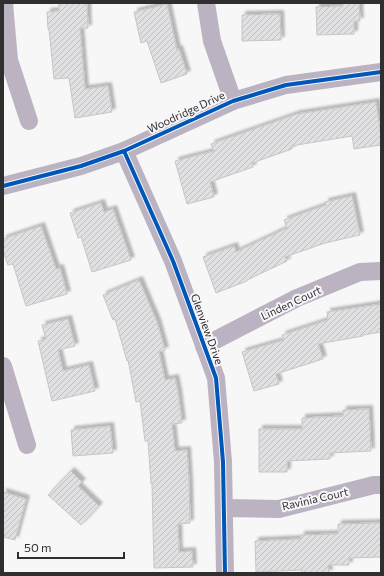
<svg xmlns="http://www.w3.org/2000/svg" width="384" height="576" viewBox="0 0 384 576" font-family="Commissioner,sans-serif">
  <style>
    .building { fill: url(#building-hatch); stroke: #c6c6c6; filter: url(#shadow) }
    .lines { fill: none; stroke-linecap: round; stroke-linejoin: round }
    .minor { stroke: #bbb3c2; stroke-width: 18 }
    .cycleway-casing { stroke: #f8f6f9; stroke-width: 6 }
    .cycleway { stroke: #0057b8; stroke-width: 4 }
    .labels { text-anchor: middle; stroke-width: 4; stroke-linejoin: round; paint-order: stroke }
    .street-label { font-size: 11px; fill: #302f30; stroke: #f8f6f9 }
  </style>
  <defs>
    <pattern id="building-hatch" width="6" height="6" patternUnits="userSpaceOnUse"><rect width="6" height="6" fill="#e0dfe1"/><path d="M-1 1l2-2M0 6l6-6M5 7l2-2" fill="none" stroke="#c0c0c1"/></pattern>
    <filter id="shadow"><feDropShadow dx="3.5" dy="-3.5" stdDeviation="1" flood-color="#0004"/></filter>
  </defs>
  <rect width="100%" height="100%" fill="#f8f7f8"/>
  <!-- building -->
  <g class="building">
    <path d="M59,3H87L88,28H80L85,89L108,86L112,112L75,118L69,78L54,79L49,29H48L47,12L59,11Z"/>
    <path d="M343,3H359L360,21H354V34L317,35L316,7L343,6Z"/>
    <path d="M167,4L177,50L179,49L187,74L161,83L147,41L141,43L134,12Z"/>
    <path d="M280,14L281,40L242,41V15Z"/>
    <path d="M376,102L381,137V145L354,149L352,136L291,146L292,149L252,163L253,167L210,182L214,197L187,204L175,161L214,151L211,144L297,114Z"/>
    <path d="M352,196L360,235L325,243L285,257L287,261L247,280V281L216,293L203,257L234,246L236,252L287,228L284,220L326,205L325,202Z"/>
    <path d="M101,203L104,212L113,209L131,260L92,272L81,237L78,238L70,213Z"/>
    <path d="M41,226L56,269L60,268L67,294L26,306L13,264L8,265L3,251V239Z"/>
    <path d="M139,280L157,322L165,350L159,352L165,380L175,378L178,392L182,423L172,424L175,451L187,450L189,482L190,523L178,524L179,552L192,551L193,567L154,568L152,484H151L148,441H145L140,401L136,402L128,360L127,361L115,319L113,320L103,295Z"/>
    <path d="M381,304V332L363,335V336L318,344L323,359L276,374L279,384L254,391L242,352L284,340L282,335L328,320L327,312Z"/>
    <path d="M68,319L75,346L58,350L63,371L89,365L95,391L52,401L38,341L46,339L42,325Z"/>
    <path d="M369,409L371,451L330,453V459L287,461V472H259V429H302V418L343,416V410Z"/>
    <path d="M110,426L113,453L73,456L71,430Z"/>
    <path d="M71,471L82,482L78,486L99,506L81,525L48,495Z"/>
    <path d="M3,492L26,499L15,540L3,537Z"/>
    <path d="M381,523V557L349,558V565H328L329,573H302V570L256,572L255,541L301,539V535L338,534V524Z"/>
  </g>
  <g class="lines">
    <!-- minor -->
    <g class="minor">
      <path d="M4,3L9,60L29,121"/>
      <path d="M206,3L212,41L233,101"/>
      <path d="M124,151L173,261L216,378L223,462L225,573"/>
      <path d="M3,186L81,166L124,151L233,101L286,85L381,72"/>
      <path d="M204,346L297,298L360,272L381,271"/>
      <path d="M3,366L27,445"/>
      <path d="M224,508L279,509L374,485H381"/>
    </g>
    <!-- cycleway casing -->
    <g class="cycleway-casing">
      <g id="cycleway">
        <path d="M124,151L173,261L216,378L223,462L225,573"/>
        <path d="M3,186L81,166L124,151L233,101L286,85L381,72"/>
      </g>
    </g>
    <!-- cycleway -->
    <use href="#cycleway" class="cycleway"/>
  </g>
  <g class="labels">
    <!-- street labels -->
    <g class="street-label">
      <text transform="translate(186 112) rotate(-25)" y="4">Woodridge Drive</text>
      <text transform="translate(291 303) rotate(-25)" y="4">Linden Court</text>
      <text transform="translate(207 329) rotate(70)" y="4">Glenview Drive</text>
      <text transform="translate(315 499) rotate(-13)" y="4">Ravinia Court</text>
    </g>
  </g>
  <!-- border -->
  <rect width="384" height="576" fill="none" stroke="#302f30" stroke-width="8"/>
  <!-- scale -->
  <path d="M18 552v6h106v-6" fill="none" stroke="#302f30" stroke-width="2"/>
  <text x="24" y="552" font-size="12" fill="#302f30" stroke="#f8f6f9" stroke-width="3" paint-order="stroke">50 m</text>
</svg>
